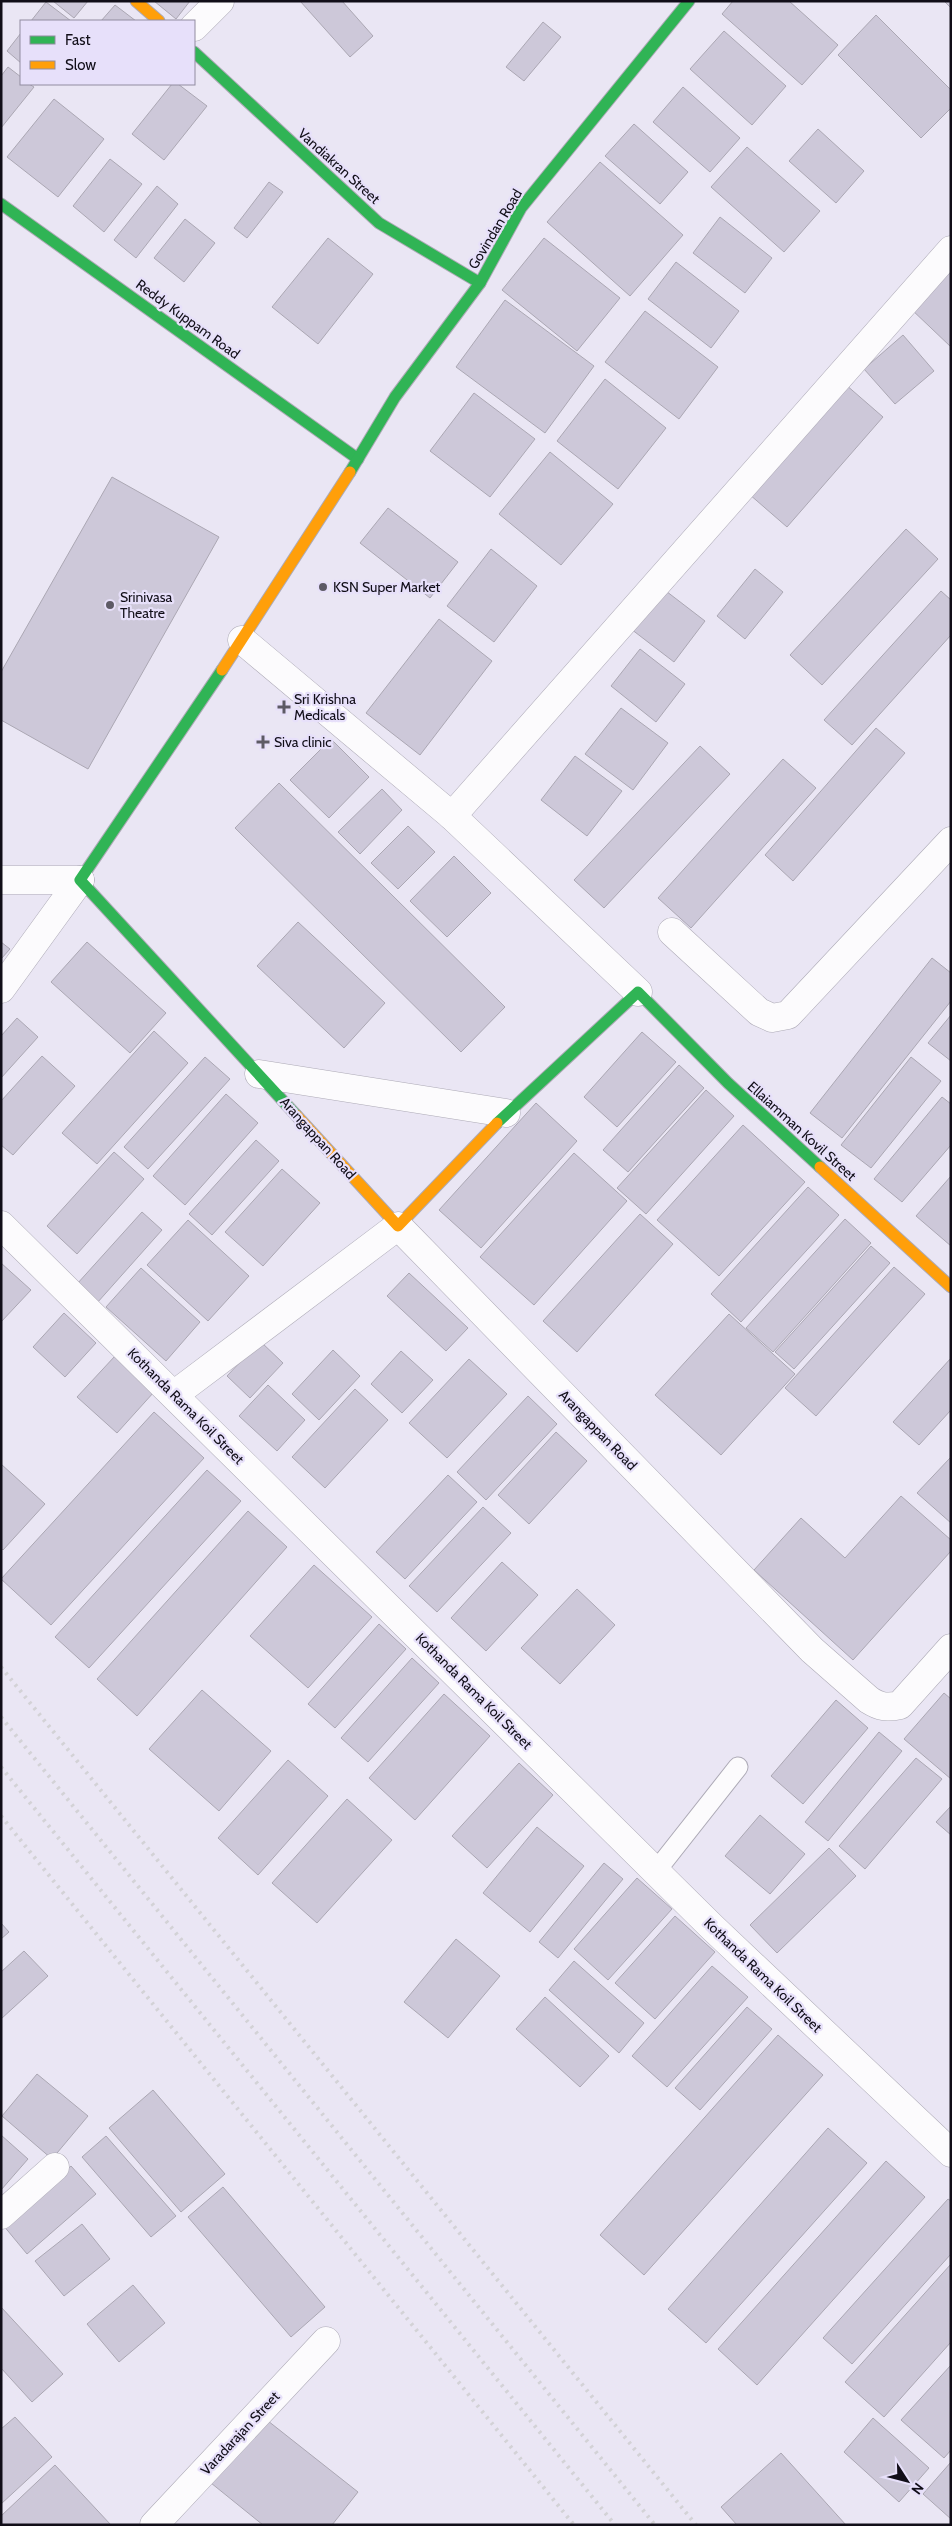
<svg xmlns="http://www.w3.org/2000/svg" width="952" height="2526" viewBox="0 0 952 2526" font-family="Cabin,sans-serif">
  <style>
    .building { fill: #cdc8d9; stroke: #aba7b3 }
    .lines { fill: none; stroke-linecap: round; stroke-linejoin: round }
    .lane-casing { stroke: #adaab6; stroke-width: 21 }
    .street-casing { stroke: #adaab6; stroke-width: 29 }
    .fast-casing { stroke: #adaab6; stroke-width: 13 }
    .slow-casing { stroke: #adaab6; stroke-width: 13 }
    .lane { stroke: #fcfbfd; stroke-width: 19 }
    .street { stroke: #fcfbfd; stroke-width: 28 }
    .fast { stroke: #30b455; stroke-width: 11 }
    .slow { stroke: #ff9f0a; stroke-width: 11 }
    .rail { stroke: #d3d2d6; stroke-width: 4; stroke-dasharray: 2.5 5; stroke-linecap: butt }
    .poi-dot { fill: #5d5a65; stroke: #e7e0fa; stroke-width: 2 }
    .labels { text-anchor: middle; stroke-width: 4.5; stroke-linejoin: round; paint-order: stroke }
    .street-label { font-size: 14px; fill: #110e18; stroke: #e7e0fa }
    .poi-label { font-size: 14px; fill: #110e18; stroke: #e7e0fa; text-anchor: start }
  </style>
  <rect width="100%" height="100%" fill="#eae6f4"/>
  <!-- building -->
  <g class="building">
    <path d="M53,1H88L74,18Z"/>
    <path d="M154,1H190L176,19Z"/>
    <path d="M300,1H342L373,36L350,57Z"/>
    <path d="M733,1H789L838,45L802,85L722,14Z"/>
    <path d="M944,1H951V8Z"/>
    <path d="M46,2L71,21H31Z"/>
    <path d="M115,5L136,21H101Z"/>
    <path d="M876,15L951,90V108L921,138L838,55Z"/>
    <path d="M543,22L561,37L524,81L506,67Z"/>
    <path d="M724,31L786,86L752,125L690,69Z"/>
    <path d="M21,33V63L7,51Z"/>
    <path d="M8,67L21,77V84H29L34,87L1,128V76Z"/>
    <path d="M172,84H178L207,106L164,160L132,134Z"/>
    <path d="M683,87L740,138L710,172L653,122Z"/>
    <path d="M54,99L104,139L58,197L7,157Z"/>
    <path d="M634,124L688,172L660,204L605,156Z"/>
    <path d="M818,129L864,171L836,203L789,161Z"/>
    <path d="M747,147L820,211L784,252L711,187Z"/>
    <path d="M110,159L142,184L104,232L73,206Z"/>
    <path d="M600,162L683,235L630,296L547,222Z"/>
    <path d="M269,182L283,192L247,238L234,228Z"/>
    <path d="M157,186L178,204L136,258L114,240Z"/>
    <path d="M720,217L772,258L745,293L693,253Z"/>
    <path d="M185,219L215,243L184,282L154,258Z"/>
    <path d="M328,238L373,274L318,344L272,307Z"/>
    <path d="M544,238L620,298L577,351L502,290Z"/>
    <path d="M676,262L739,311L711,348L648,299Z"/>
    <path d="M951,264V347L910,308Z"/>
    <path d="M505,300L594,366L545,433L456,367Z"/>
    <path d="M645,311L718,367L679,419L605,362Z"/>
    <path d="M903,335L934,371L895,404L864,369Z"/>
    <path d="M605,379L666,428L618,489L557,441Z"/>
    <path d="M845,384L883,417L787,527L749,494Z"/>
    <path d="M474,393L535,439L490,497L430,451Z"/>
    <path d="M550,452L613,504L561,565L499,514Z"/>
    <path d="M112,477L219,537L88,769L1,720V672Z"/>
    <path d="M388,508L458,562L430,598L360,543Z"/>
    <path d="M906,529L938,559L822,685L790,655Z"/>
    <path d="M491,549L537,586L494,642L447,606Z"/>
    <path d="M755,569L783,592L745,639L717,616Z"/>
    <path d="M662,588L705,621L674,662L631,629Z"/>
    <path d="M941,591L951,600V635L852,745L824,720Z"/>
    <path d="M439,619L492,661L420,755L366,713Z"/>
    <path d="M640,649L685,684L656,722L611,686Z"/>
    <path d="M621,708L668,743L633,790L585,754Z"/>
    <path d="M876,728L905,753L793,881L765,855Z"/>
    <path d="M331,739L369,777L329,818L290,780Z"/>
    <path d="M700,746L730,774L604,908L574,880Z"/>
    <path d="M575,756L622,791L587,836L541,800Z"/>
    <path d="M783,759L816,788L691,928L658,898Z"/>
    <path d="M279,783L505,1007L461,1052L235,828Z"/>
    <path d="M382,789L402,810L360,854L338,832Z"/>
    <path d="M408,826L435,852L398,889L371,863Z"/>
    <path d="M454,856L491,893L447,937L410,901Z"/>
    <path d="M298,922L385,1003L344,1048L257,966Z"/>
    <path d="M1,942L10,949L1,959Z"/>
    <path d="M87,942L166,1013L130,1053L51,982Z"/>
    <path d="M932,958L951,973V1001L842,1138L810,1113Z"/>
    <path d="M951,1015V1061L928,1043Z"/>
    <path d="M17,1018L38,1037L1,1078V1036Z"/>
    <path d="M154,1031L188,1063L97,1164L62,1133Z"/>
    <path d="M642,1032L676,1062L617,1127L584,1097Z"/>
    <path d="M42,1056L75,1086L13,1155L1,1145V1101Z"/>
    <path d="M205,1057L230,1079L148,1169L124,1147Z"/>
    <path d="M911,1057L941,1081L871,1168L841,1145Z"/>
    <path d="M679,1065L704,1088L628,1172L603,1150Z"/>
    <path d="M706,1090L734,1116L646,1214L617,1188Z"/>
    <path d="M226,1094L258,1123L185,1205L153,1176Z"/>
    <path d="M942,1097L951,1104V1145L902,1202L874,1179Z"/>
    <path d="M536,1103L577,1141L481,1248L439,1210Z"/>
    <path d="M743,1125L805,1182L719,1276L657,1220Z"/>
    <path d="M256,1140L279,1161L212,1235L189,1214Z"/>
    <path d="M114,1152L144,1179L77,1254L47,1226Z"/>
    <path d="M574,1153L627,1201L534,1305L480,1257Z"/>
    <path d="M282,1169L320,1203L263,1266L225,1232Z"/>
    <path d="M951,1176V1246L916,1216Z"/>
    <path d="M808,1187L839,1215L741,1322L711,1294Z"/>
    <path d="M142,1212L162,1230L97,1303L77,1284Z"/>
    <path d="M640,1214L673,1244L577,1352L543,1321Z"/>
    <path d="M845,1219L871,1243L773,1352L746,1328Z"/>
    <path d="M188,1220L249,1276L208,1321L147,1265Z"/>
    <path d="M871,1246L890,1263L794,1369L775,1352Z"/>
    <path d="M1,1263L31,1290L1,1322Z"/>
    <path d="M894,1267L925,1294L816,1416L785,1388Z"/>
    <path d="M141,1268L200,1322L166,1361L106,1307Z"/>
    <path d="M409,1273L468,1328L446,1351L387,1296Z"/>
    <path d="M64,1313L96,1343L65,1377L33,1347Z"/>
    <path d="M729,1314L795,1374L721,1455L655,1395Z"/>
    <path d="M260,1341L283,1363L250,1398L227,1376Z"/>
    <path d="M333,1350L360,1376L319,1420L292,1394Z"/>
    <path d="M401,1351L433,1380L402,1413L371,1384Z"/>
    <path d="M115,1356L154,1392L117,1433L77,1397Z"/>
    <path d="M951,1358V1410L919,1445L893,1422Z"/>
    <path d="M469,1359L507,1394L447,1458L409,1423Z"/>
    <path d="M268,1385L305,1420L277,1451L239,1416Z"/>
    <path d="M355,1389L388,1420L325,1488L292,1457Z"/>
    <path d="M528,1396L557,1424L486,1500L457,1472Z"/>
    <path d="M154,1412L204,1458L51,1625L1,1579Z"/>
    <path d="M556,1432L587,1461L529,1524L498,1495Z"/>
    <path d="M950,1458H951V1523L917,1493Z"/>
    <path d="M1,1464L45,1504L3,1550L1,1548Z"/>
    <path d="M207,1470L241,1501L89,1668L55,1637Z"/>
    <path d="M448,1475L477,1502L405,1579L376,1552Z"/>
    <path d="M901,1496L951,1540V1551L853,1660L754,1570L801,1518L845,1558Z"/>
    <path d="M483,1507L511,1533L437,1612L409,1586Z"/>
    <path d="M248,1511L287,1547L137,1716L97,1679Z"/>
    <path d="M502,1562L538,1595L486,1651L451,1618Z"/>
    <path d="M314,1565L372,1617L308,1688L250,1636Z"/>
    <path d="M577,1589L615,1625L560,1684L521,1648Z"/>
    <path d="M379,1624L406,1649L335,1728L308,1704Z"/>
    <path d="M412,1658L439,1683L368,1762L341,1738Z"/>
    <path d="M202,1690L271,1751L219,1811L149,1749Z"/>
    <path d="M944,1693L951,1699V1779L904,1739Z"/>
    <path d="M444,1694L490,1736L415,1820L369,1778Z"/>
    <path d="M836,1700L868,1728L803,1804L771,1776Z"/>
    <path d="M879,1732L902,1751L828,1841L805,1822Z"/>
    <path d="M916,1758L942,1779L865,1869L839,1846Z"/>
    <path d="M288,1760L328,1796L258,1875L218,1838Z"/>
    <path d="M519,1763L553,1795L487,1868L452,1836Z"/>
    <path d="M347,1799L392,1840L317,1923L272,1883Z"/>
    <path d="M951,1806V1835L936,1822Z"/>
    <path d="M760,1815L805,1854L770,1894L725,1856Z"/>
    <path d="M537,1827L584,1866L530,1932L483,1893Z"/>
    <path d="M829,1848L856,1876L777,1953L750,1925Z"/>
    <path d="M604,1863L623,1879L558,1958L539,1942Z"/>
    <path d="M637,1878L672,1909L608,1980L574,1949Z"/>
    <path d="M675,1916L715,1952L655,2019L615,1983Z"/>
    <path d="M1,1923L9,1932L1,1939Z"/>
    <path d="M456,1939L500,1976L448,2038L404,2002Z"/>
    <path d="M24,1951L48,1976L1,2019V1972Z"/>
    <path d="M574,1961L644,2023L619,2053L549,1990Z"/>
    <path d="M712,1966L748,1997L667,2087L632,2056Z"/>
    <path d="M545,1997L609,2056L580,2087L516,2029Z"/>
    <path d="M747,2007L772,2029L700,2110L675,2088Z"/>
    <path d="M778,2035L823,2075L644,2275L600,2235Z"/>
    <path d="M37,2074L88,2116L52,2159L2,2116Z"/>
    <path d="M153,2090L225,2174L181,2212L109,2128Z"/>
    <path d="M828,2128L867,2163L706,2343L668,2309Z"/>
    <path d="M1,2135L28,2159L1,2190Z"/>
    <path d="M106,2136L176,2216L151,2237L82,2157Z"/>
    <path d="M886,2161L925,2197L757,2385L718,2349Z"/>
    <path d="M71,2166L96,2194L27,2254L3,2225Z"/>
    <path d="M223,2187L325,2307L291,2337L188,2217Z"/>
    <path d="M948,2199L951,2201V2254L852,2364L823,2338Z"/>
    <path d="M82,2224L110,2259L64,2296L35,2261Z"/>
    <path d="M951,2264V2342L884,2417L845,2382Z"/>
    <path d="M133,2285L165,2323L119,2362L87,2324Z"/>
    <path d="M1,2307L63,2374L32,2402L1,2368Z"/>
    <path d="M951,2365V2450L944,2458L901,2420Z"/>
    <path d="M15,2417L52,2457L1,2504V2429Z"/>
    <path d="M263,2417L358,2492L332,2525H263L211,2483Z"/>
    <path d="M873,2418L929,2468L899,2502L844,2452Z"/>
    <path d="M781,2453L846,2525H737L721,2507Z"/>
    <path d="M951,2462V2519L923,2494Z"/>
    <path d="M55,2465L111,2525H1V2516Z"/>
  </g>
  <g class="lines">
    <!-- lane casing -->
    <g class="lane-casing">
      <path id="lane" d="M656,1871L738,1767"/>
    </g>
    <!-- street casing -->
    <g class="street-casing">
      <g id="street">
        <path d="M194,27L220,1"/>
        <path d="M242,640L452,816L638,992"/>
        <path d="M452,816L951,250"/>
        <path d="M1,880H80"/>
        <path d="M672,932L759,1012L772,1018L788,1015L951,841"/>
        <path d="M1,989L80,880"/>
        <path d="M259,1074L506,1113"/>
        <path d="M1,1225L712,1927L951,2153"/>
        <path d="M175,1394L398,1226L812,1650L869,1700C880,1707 887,1708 900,1705L951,1648"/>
        <path d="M1,2215L55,2167"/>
        <path d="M154,2525L326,2341"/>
      </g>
    </g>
    <!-- fast casing -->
    <g class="fast-casing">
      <g id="fast">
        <path d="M194,52L379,223L480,283"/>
        <path d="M1,204L358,459"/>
        <path d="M350,472L395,397L480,283L521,208L689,1"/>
        <path d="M222,670L80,880L296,1115"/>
        <path d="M497,1123L638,992L728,1083L820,1167"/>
      </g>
    </g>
    <!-- slow casing -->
    <g class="slow-casing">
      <g id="slow">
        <path d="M136,1L159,21"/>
        <path d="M222,670L350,472"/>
        <path d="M296,1115L398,1226L497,1123"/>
        <path d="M820,1167L951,1287"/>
      </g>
    </g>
    <!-- lane -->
    <use href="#lane" class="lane"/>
    <!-- street -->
    <use href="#street" class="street"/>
    <!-- fast -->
    <use href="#fast" class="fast"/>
    <!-- slow -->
    <use href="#slow" class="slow"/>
    <!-- rail -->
    <g class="rail">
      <path d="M1,1667L696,2525"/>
      <path d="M1,1717L655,2525"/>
      <path d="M1,1767L615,2525"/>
      <path d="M1,1816L574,2525"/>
    </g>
  </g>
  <!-- markers -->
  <g class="poi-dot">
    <circle cx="323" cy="587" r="5"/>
    <circle cx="110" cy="605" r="5"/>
    <path d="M281.5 699.5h5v5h5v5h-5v5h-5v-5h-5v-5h5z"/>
    <path d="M260.5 734.5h5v5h5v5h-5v5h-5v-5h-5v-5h5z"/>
  </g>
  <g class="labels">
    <!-- street labels -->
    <g class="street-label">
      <text transform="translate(339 166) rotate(42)" y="5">Vandiakran Street</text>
      <text transform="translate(495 229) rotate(-59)" y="5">Govindan Road</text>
      <text transform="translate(188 319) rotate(36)" y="5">Reddy Kuppam Road</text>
      <text transform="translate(802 1131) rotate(42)" y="5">Ellaiamman Kovil Street</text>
      <text transform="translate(318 1138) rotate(48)" y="5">Arangappan Road</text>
      <text transform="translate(186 1406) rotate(45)" y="5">Kothanda Rama Koil Street</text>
      <text transform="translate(598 1430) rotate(46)" y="5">Arangappan Road</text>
      <text transform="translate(474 1691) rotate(45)" y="5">Kothanda Rama Koil Street</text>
      <text transform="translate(763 1975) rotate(44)" y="5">Kothanda Rama Koil Street</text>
      <text transform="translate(240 2433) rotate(-47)" y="5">Varadarajan Street</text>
    </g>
    <!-- poi labels -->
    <g class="poi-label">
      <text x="333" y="592">KSN Super Market</text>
      <text x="120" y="602">Srinivasa<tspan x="120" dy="16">Theatre</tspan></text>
      <text x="294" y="704">Sri Krishna<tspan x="294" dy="16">Medicals</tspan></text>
      <text x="274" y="747">Siva clinic</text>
    </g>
  </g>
  <!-- border -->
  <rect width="952" height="2526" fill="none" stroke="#110e18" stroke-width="5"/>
  <!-- legend -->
  <rect x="20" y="20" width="175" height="65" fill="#e7e0fa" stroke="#918ca0"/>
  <rect x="30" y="36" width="25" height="8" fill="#30b455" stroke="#918ca0"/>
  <text x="65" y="45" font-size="15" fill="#110e18">Fast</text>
  <rect x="30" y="61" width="25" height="8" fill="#ff9f0a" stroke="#918ca0"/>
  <text x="65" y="70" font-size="15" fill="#110e18">Slow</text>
  <!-- north arrow -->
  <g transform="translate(907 2481) rotate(126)" stroke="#e7e0fa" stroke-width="4" paint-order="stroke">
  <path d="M0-4L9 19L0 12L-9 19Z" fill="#110e18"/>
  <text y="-8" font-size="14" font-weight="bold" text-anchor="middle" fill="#110e18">N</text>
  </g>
</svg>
